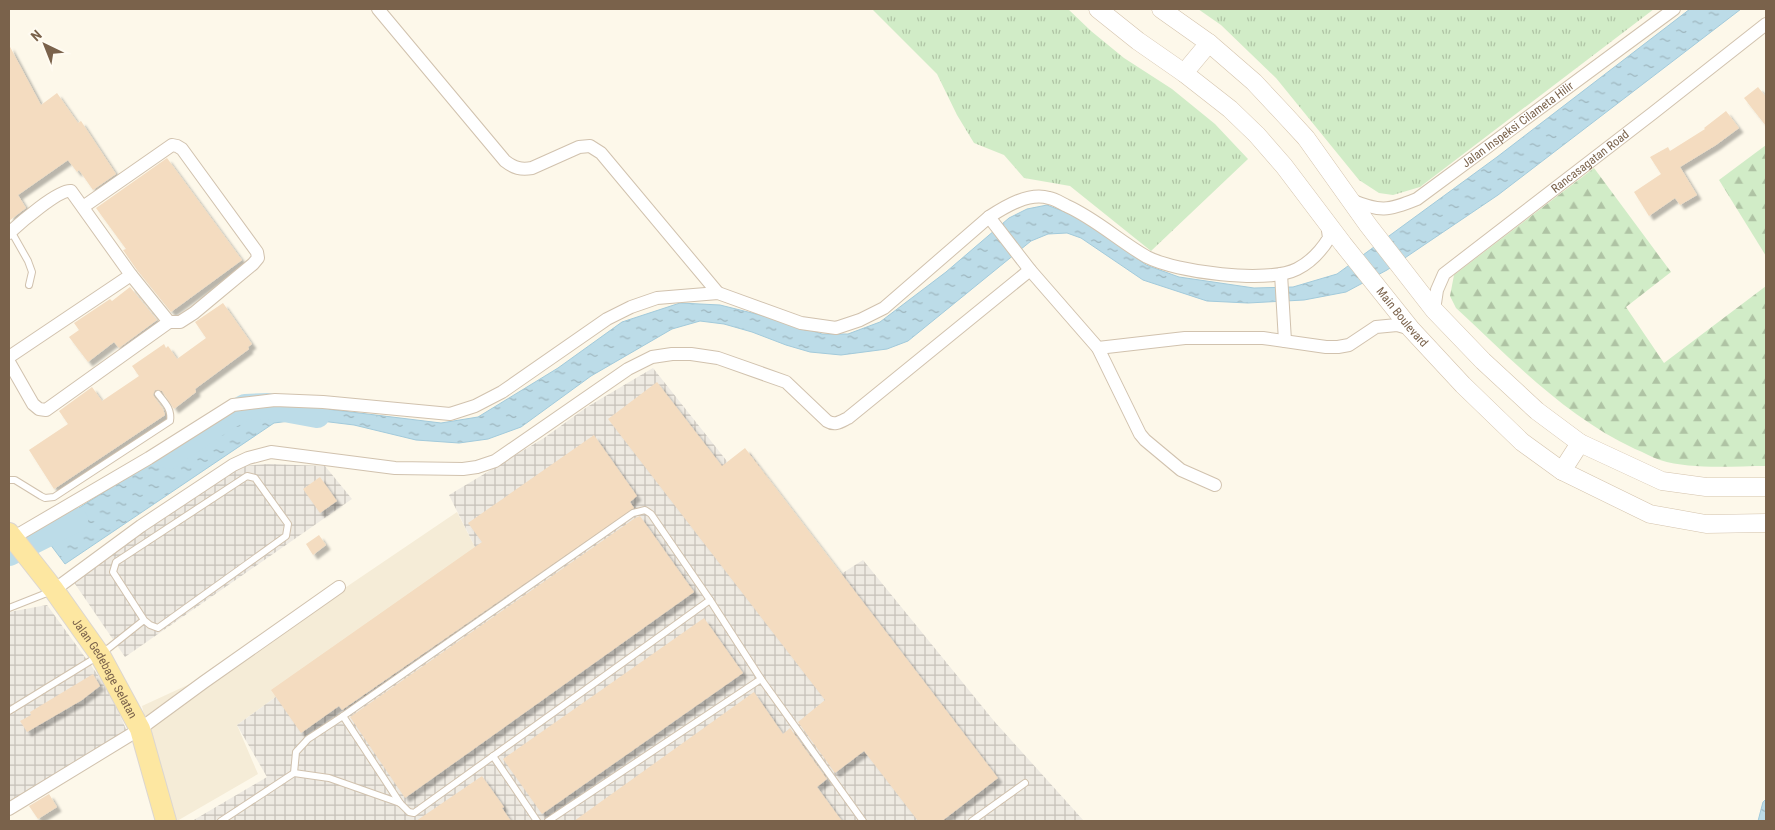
<svg xmlns="http://www.w3.org/2000/svg" width="1775" height="830" viewBox="0 0 1775 830" font-family="'Roboto Condensed',sans-serif">
  <style>
    .residential { fill: #f5ecd7 }
    .industrial { fill: url(#industrial-grid) }
    .grass { fill: url(#grass-tufts) }
    .forest { fill: url(#forest-firs) }
    .water { fill: url(#water-ripples); stroke: #a2cadb }
    .lines { fill: none; stroke-linecap: round; stroke-linejoin: round }
    .river { stroke: #bcdce8; stroke-width: 26 }
    .building { fill: #f4dcc0; filter: url(#shadow) }
    .service-casing { stroke: #d1c2ae; stroke-width: 8 }
    .minor-casing { stroke: #d1c2ae; stroke-width: 14 }
    .secondary-casing { stroke: #d4c3ac; stroke-width: 19 }
    .primary-casing { stroke: #dcd6d0; stroke-width: 22 }
    .service { stroke: #fff; stroke-width: 6 }
    .minor { stroke: #fff; stroke-width: 12 }
    .secondary { stroke: #fff; stroke-width: 18 }
    .primary { stroke: #fde7a1; stroke-width: 20 }
    .labels { text-anchor: middle; stroke-width: 4; stroke-linejoin: round; paint-order: stroke }
    .street-label { font-size: 12px; fill: #7a624b; stroke: #fffbf1 }
  </style>
  <defs>
    <pattern id="industrial-grid" width="8" height="8" patternUnits="userSpaceOnUse" patternTransform="scale(1.25)"><rect width="8" height="8" fill="#eeeae2"/><path d="M0 4h8M4 0v8" fill="none" stroke="#c6c1b9"/></pattern>
    <pattern id="grass-tufts" width="24" height="20" patternUnits="userSpaceOnUse" patternTransform="scale(1.25)"><rect width="24" height="20" fill="#d1ecc7"/><path d="M3 7l-1-3M5 7V3M7 7l1-3M15 17l-1-3M17 17v-4M19 17l1-3" fill="none" stroke="#afc3a4"/></pattern>
    <pattern id="forest-firs" width="22" height="20" patternUnits="userSpaceOnUse" patternTransform="scale(1.25)"><rect width="22" height="20" fill="#d1ecc7"/><path d="M5 1l3.5 6h-7zM16 11l3.5 6h-7z" fill="#afc3a4"/></pattern>
    <pattern id="water-ripples" width="26" height="14" patternUnits="userSpaceOnUse" patternTransform="scale(1.25)"><rect width="26" height="14" fill="#bcdce8"/><path d="M2 4q2-2 4 0t4 0M15 11q2-2 4 0t4 0" fill="none" stroke="#9eb6be"/></pattern>
    <filter id="shadow"><feDropShadow dx="4.5" dy="4.5" stdDeviation="1" flood-color="#0004"/></filter>
  </defs>
  <rect width="100%" height="100%" fill="#fdf8ea"/>
  <!-- residential -->
  <path class="residential" d="M457,512L477,551L237,725L258,774L177,821H169L142,706L231,665Z"/>
  <!-- industrial -->
  <g class="industrial">
    <path d="M653,368L730,465L750,453L838,576L863,560L994,721L1084,821H192L267,777L237,725L477,551L449,495L544,438L587,407Z"/>
    <path d="M268,464L325,466L352,499L125,657L71,578L242,466Z"/>
    <path d="M47,605L111,693L130,739L9,808V612Z"/>
  </g>
  <!-- grass -->
  <g class="grass">
    <path d="M872,9H1068L1091,31L1124,58L1172,89L1215,124L1248,159L1151,251L1070,186L1024,178L1004,155L974,143L957,115L937,74Z"/>
    <path d="M1198,9H1654L1420,187L1393,195L1379,193L1359,180L1276,78L1221,25Z"/>
  </g>
  <!-- forest -->
  <g class="forest">
    <path d="M1766,145V256L1719,180Z"/>
    <path d="M1594,168L1671,272L1626,307L1664,363L1766,286V466C1733,466 1692,470 1660,460C1651,457 1643,452 1635,449C1565,416 1512,360 1456,308L1450,296L1454,275Z"/>
  </g>
  <!-- water -->
  <g class="water">
    <path d="M1690,9H1741L1498,195L1387,270L1346,292L1304,300L1248,303L1207,301L1143,280L1081,238L1067,233L1048,234L1031,241L908,341L887,349L841,355L810,352L786,345L752,332L724,324L700,321L672,329L591,376L521,427L488,439L459,443L416,440L354,425L305,419L274,423L65,564L41,532L180,444L252,412L302,406L441,423L478,417L558,368L622,322L680,303L720,305L776,319L822,334H848L880,322L946,272L1009,218L1027,209L1047,205L1075,216L1098,230L1146,265L1179,277L1254,288L1293,287L1337,274L1497,157Z"/>
    <path d="M1766,799V821H1758L1763,802Z"/>
  </g>
  <g class="lines">
    <!-- river -->
    <g class="river">
      <path d="M169,456L222,420L245,407L268,406L317,415"/>
      <path d="M9,553L75,520"/>
    </g>
  </g>
  <!-- building -->
  <g class="building">
    <path d="M9,45L41,105L57,93L78,123L81,121L116,174L93,190L79,170L77,172L68,160L18,195L26,208L9,221Z"/>
    <path d="M1758,87L1766,97V126L1744,98Z"/>
    <path d="M1726,111L1739,128L1716,145L1680,167L1697,195L1680,205L1675,198L1649,216L1634,192L1661,174L1650,157L1668,147L1670,151L1705,129L1704,128Z"/>
    <path d="M167,158L242,260L171,312L137,270L123,250L126,249L96,208Z"/>
    <path d="M130,287L157,320L119,348L114,342L88,362L69,337L79,330L74,323L110,299L112,301Z"/>
    <path d="M223,303L252,344L248,347L249,349L195,389L196,392L174,409L162,391L155,390L153,395L163,409L165,415L54,489L29,450L68,424L59,411L92,387L102,401L139,376L132,366L164,344L166,348L168,346L177,359L206,338L195,322Z"/>
    <path d="M657,382L722,466L745,448L998,778L942,821H918L864,751L835,773L798,722L825,700L608,419Z"/>
    <path d="M594,435L637,496L630,502L634,508L342,710L339,706L301,733L271,690L482,542L468,523Z"/>
    <path d="M320,477L337,501L320,513L303,489Z"/>
    <path d="M640,516L694,592L405,798L350,717L635,518Z"/>
    <path d="M319,535L326,545L313,555L306,544Z"/>
    <path d="M704,618L743,673L542,814L503,759Z"/>
    <path d="M93,674L100,686L82,700L27,732L20,721L31,715L30,712Z"/>
    <path d="M754,692L783,734L790,728L827,779L817,787L842,821H574Z"/>
    <path d="M482,776L504,807L502,808L511,821H416Z"/>
    <path d="M49,794L57,807L38,819L29,806Z"/>
  </g>
  <g class="lines">
    <!-- service casing -->
    <g class="service-casing">
      <g id="service">
        <path d="M11,231L28,261L32,272L29,285"/>
        <path d="M9,480H15L41,496L45,498L54,497L170,421C172,409 165,403 158,394"/>
        <path d="M9,608L52,591"/>
        <path d="M9,711L100,655L144,620L150,625L158,628L286,536L288,524L255,478L247,476L116,562L113,572L144,620"/>
        <path d="M493,756L537,821"/>
        <path d="M294,773L296,752L308,739L343,716"/>
        <path d="M400,803L343,716L633,513L645,510L651,514L710,600"/>
        <path d="M221,821L294,773L329,778L400,803L409,812L414,813L710,600L761,679L863,821"/>
        <path d="M548,821L761,679"/>
        <path d="M972,821L1025,783"/>
      </g>
    </g>
    <!-- minor casing -->
    <g class="minor-casing">
      <g id="minor">
        <path d="M378,9L505,161C514,168 521,170 532,168L579,147L590,146L601,153L718,293"/>
        <path id="s1" d="M1351,200C1380,212 1388,211 1417,199L1674,9"/>
        <path d="M989,217L1030,270L1098,348L1185,338H1263L1326,347H1338L1349,345L1376,327L1397,325L1411,329"/>
        <path d="M9,233C20,223 59,189 71,191L131,275L169,322H180L194,313L253,264L258,258L257,252L182,149L177,146L172,145L83,207"/>
        <path d="M1281,274L1285,341"/>
        <path id="s2" d="M1434,310L1437,290L1444,274L1653,113L1766,24"/>
        <path d="M1098,348L1140,434L1145,440L1181,470L1215,485"/>
        <path d="M9,357L131,275"/>
        <path d="M9,362L33,404L39,409L46,410L169,322"/>
        <path d="M9,540L149,458L233,405L275,400L323,402L450,414L475,406L502,392L607,319L631,307L657,298L718,293L801,323L836,328L860,320L884,308L989,217C1006,206 1029,192 1049,198C1055,199 1061,203 1067,206C1096,219 1119,241 1147,257C1176,272 1267,284 1297,269C1311,262 1321,251 1329,238L1327,223"/>
        <path d="M54,590L141,526L233,465L248,458L271,452L395,468L463,469L477,467L495,461L628,369L652,357L672,354H691L718,358L786,382L827,421C835,426 840,422 848,418L1030,270"/>
        <path d="M9,809L140,729L204,682L339,587"/>
      </g>
    </g>
    <!-- secondary casing -->
    <g class="secondary-casing">
      <g id="secondary">
        <path id="s3" d="M1098,9L1138,41L1184,73L1230,109L1257,135L1284,166L1343,244L1411,329L1463,385L1522,442L1562,471L1650,514L1706,524L1766,523"/>
        <path d="M1161,9L1209,43L1254,82L1283,113L1306,138L1368,225L1434,310L1483,361L1537,411L1580,443L1662,481L1706,487H1766"/>
        <path d="M1184,73L1209,43"/>
        <path d="M1562,471L1580,443"/>
      </g>
    </g>
    <!-- primary casing -->
    <g class="primary-casing">
      <g id="primary">
        <path id="s4" d="M9,533L54,590L100,655L140,729L166,821"/>
      </g>
    </g>
    <!-- service -->
    <use href="#service" class="service"/>
    <!-- minor -->
    <use href="#minor" class="minor"/>
    <!-- secondary -->
    <use href="#secondary" class="secondary"/>
    <!-- primary -->
    <use href="#primary" class="primary"/>
  </g>
  <g class="labels">
    <!-- street labels -->
    <g class="street-label">
      <text dy="4" stroke="none"><textPath href="#s1" startOffset="194">Jalan Inspeksi Cilameta Hilir</textPath></text>
      <text dy="4" stroke="none"><textPath href="#s2" startOffset="222">Rancasagatan Road</textPath></text>
      <text dy="4" stroke="none"><textPath href="#s3" startOffset="436">Main Boulevard</textPath></text>
      <text dy="4" stroke="none"><textPath href="#s4" startOffset="166">Jalan Gedebage Selatan</textPath></text>
    </g>
  </g>
  <!-- border -->
  <rect width="1775" height="830" fill="none" stroke="#7a624b" stroke-width="20"/>
  <!-- north arrow -->
  <g transform="translate(45 45) rotate(317)" stroke="#fffbf1" stroke-width="4" paint-order="stroke">
  <path d="M0-4L9 19L0 12L-9 19Z" fill="#7a624b"/>
  <text y="-8" font-size="14" font-weight="bold" text-anchor="middle" fill="#7a624b">N</text>
  </g>
</svg>
